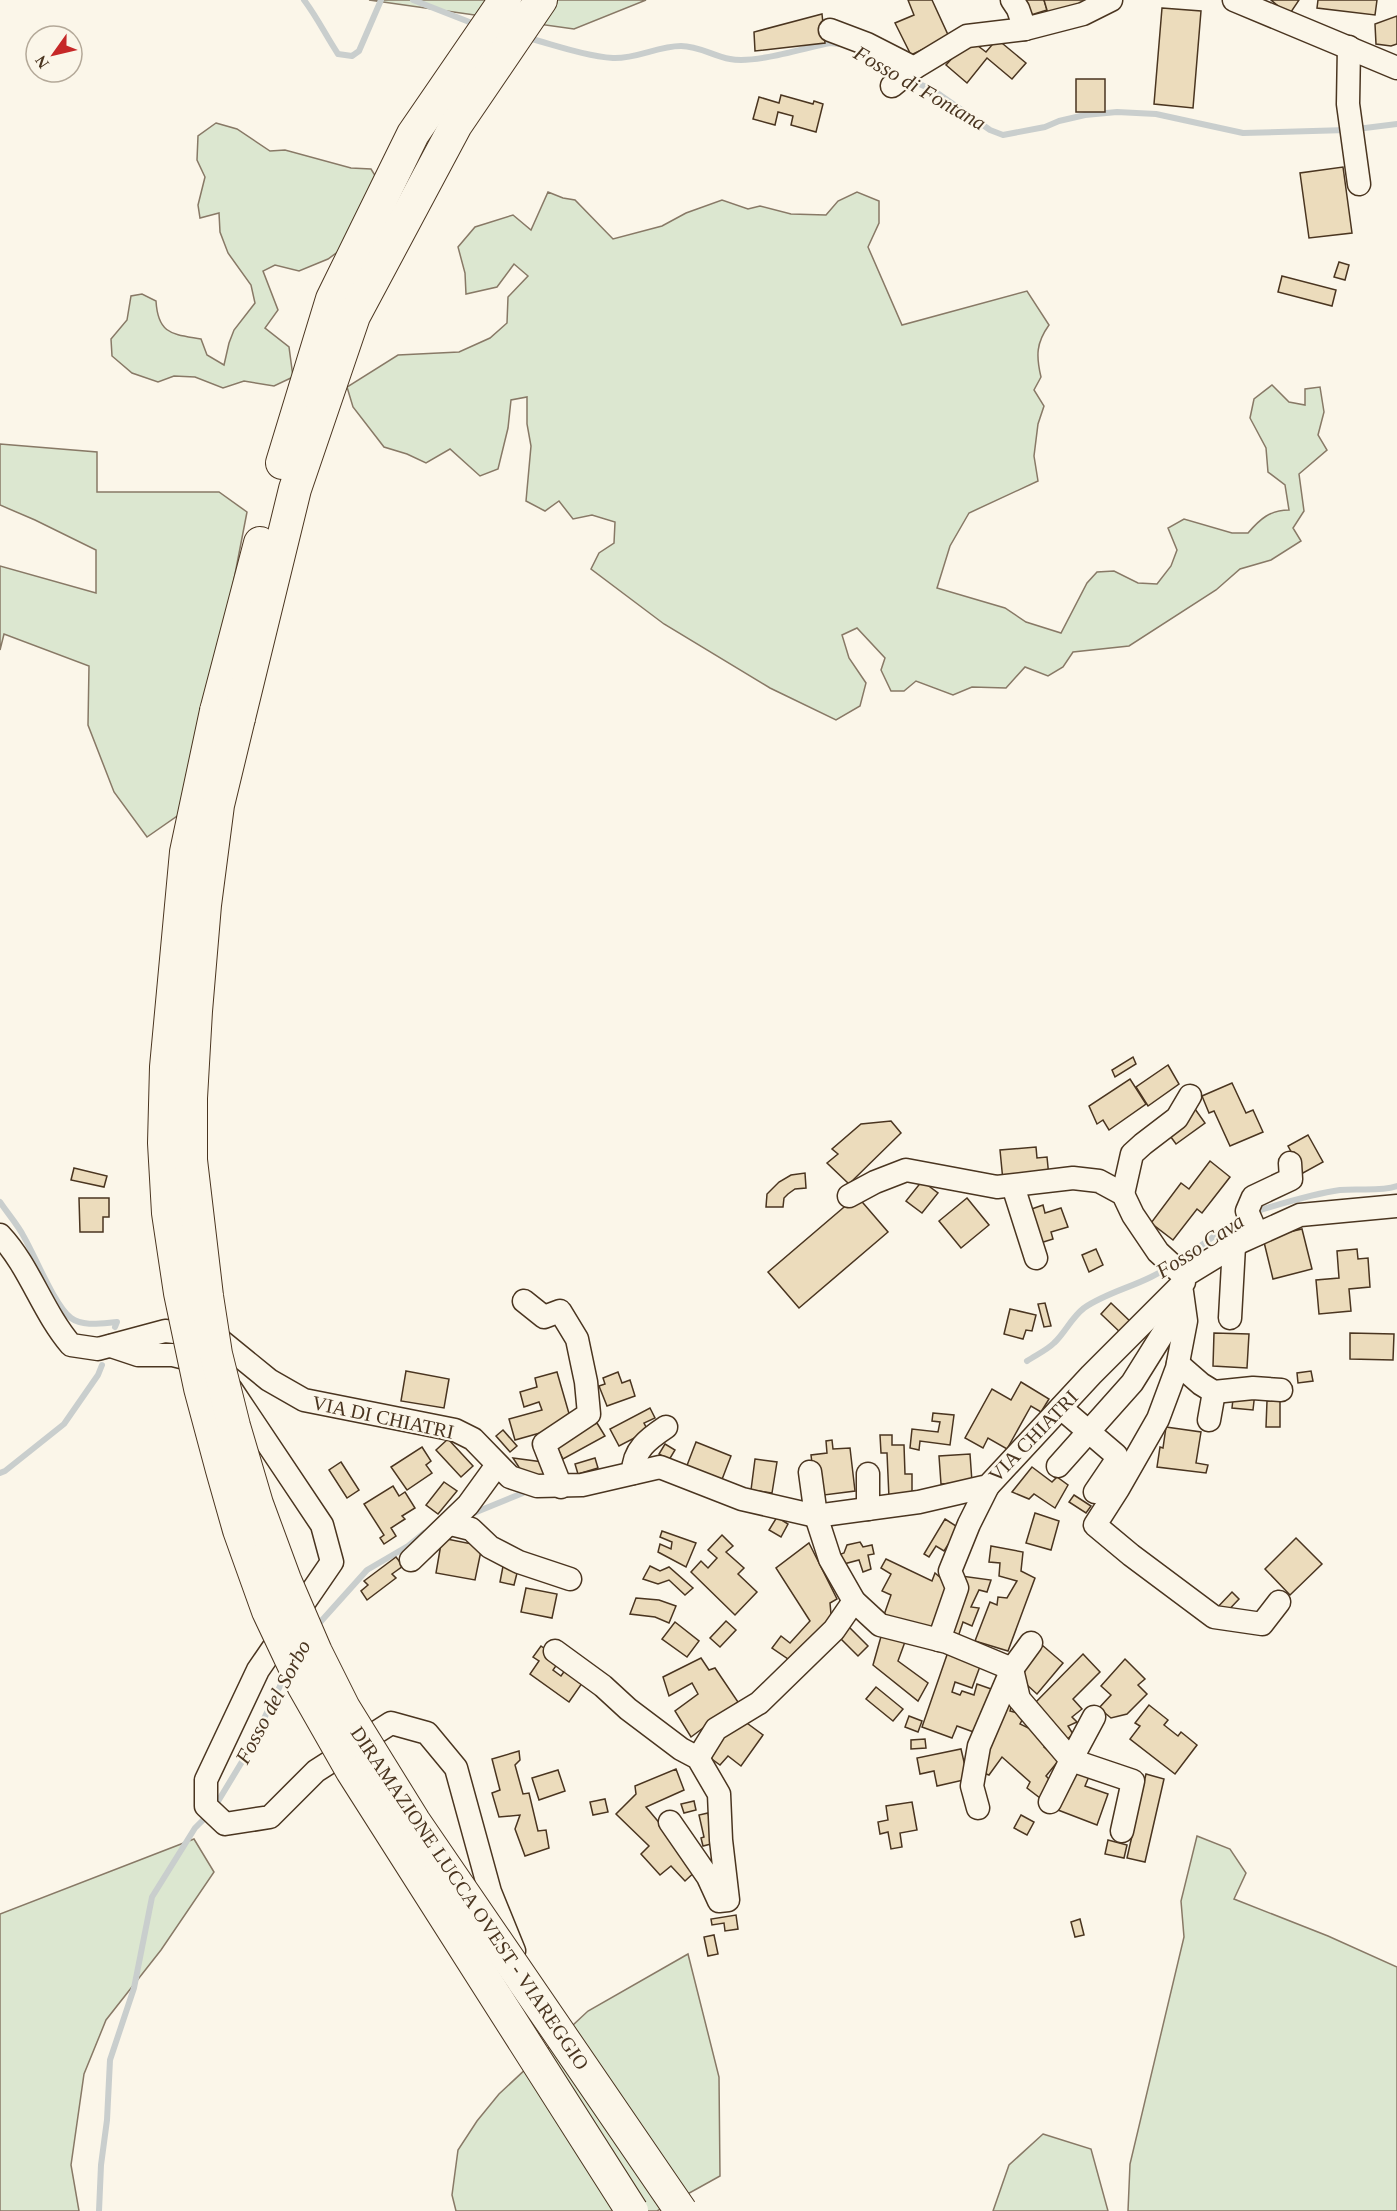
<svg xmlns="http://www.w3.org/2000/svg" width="1397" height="2211" viewBox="0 0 1397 2211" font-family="Georgia,serif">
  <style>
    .green { fill: #dce7d0; stroke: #887966; stroke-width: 1.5 }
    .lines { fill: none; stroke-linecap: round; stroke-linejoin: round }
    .stream { stroke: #c9cecd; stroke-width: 6 }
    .building { fill: #ecdcbc; stroke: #4a3520; stroke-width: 1.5 }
    .minor-casing { stroke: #4a3520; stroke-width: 25 }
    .highway-casing { stroke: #4a3520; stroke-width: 34 }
    .minor { stroke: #fbf6e9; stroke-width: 22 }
    .highway { stroke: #fbf6e9; stroke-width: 32 }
    .highway-bridge-casing { stroke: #4a3520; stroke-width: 34; stroke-linecap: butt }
    .highway-bridge { stroke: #fbf6e9; stroke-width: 32 }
    .labels { text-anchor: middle; stroke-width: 4.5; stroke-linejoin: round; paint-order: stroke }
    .street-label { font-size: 20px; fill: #4a3520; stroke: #fbf6e9 }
    .water-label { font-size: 21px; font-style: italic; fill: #4a3520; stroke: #fbf6e9 }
  </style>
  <rect width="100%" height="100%" fill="#fbf6e9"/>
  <!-- green -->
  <g class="green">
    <path d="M369,0H646L574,29Z"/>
    <path d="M216,123L237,129L270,151L285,150L351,168L371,169L381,185L350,243L328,259L299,271L275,265L263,271L278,310L265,328L289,347L293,377L274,386L244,381L223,388L195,377L174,376L158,382L132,373L112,356L111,339L127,320L131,296L142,294L156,301C158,335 173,334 201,339L207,355L224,365L229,343L234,330L255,303L251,285L228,253L220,232L219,213L200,218L198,205L205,177L197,160L198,136Z"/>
    <path d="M548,192L563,198L575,200L613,239L662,226L686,213L722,200L748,209L760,206L791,214L826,215L838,201L857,192L879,201V223L868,247L902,325L1027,291L1049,325C1036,343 1036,356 1041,377L1034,390L1044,406L1038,424L1034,456L1038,481L969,513L950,546L937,588L1005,608L1026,622L1061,633L1087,583L1097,572L1114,571L1138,583L1157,584L1171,566L1177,550L1168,528L1184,519L1232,533H1248C1260,519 1270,510 1289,510L1285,485L1268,472L1266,448L1250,418L1254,399L1272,385L1289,402L1305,405V389L1320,387L1324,412L1318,435L1327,450L1299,474L1304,511L1293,528L1301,541L1271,560L1240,569L1216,590L1129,646L1073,652L1063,667L1048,676L1025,667L1006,688L972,687L953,695L916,681L904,691H891L881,670L885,658L857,628L842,635L849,658L866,683L860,706L836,720L770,688L664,624L591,569L599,553L614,543L615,522L592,515L573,519L559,501L545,511L526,501L531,446L527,424V397L511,400L508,428L498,469L480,476L450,449L426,463L407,454L384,447L353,407L347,387L398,355L459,352L490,338L507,323L508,297L528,276L514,264L497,287L466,294L465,273L458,247L475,227L513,215L531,230Z"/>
    <path d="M0,444L97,452V492H219L247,512L190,807L147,837L114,792L88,725L89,666L4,634L0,650V566L96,593V550L35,520L0,505Z"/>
    <path d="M1197,1836L1230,1849L1246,1873L1234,1899L1328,1936L1397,1967V2211H1128L1130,2164L1184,1937L1181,1901Z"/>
    <path d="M194,1839L214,1872L161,1950L106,2020L84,2074L71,2165L79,2211H0V1914Z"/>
    <path d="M688,1954L719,2077L720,2176L657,2211H456L452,2195L458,2150L477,2121L499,2094L588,2011Z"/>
    <path d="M1043,2134L1091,2149L1108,2211H993L1009,2165Z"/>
  </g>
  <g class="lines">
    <!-- stream -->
    <g class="stream">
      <path d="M304,0C317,17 326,36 338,54L352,56L359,51L381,0"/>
      <path d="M413,0L477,25"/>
      <path d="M528,38C555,45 585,56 613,58C636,59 658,46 681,46C699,46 713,56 730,59C755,64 804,48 830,43L840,44"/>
      <path d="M879,62L899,74"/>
      <path d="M908,79L933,90L990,130L1003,135L1045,127L1059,121L1085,115L1117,112L1156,114L1243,133L1347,130"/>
      <path d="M1357,129L1397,124"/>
      <path d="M0,1202C8,1214 18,1225 24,1237C35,1256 55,1306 71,1318C83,1327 103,1323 117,1322L115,1327"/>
      <path d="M1253,1212C1281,1204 1311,1194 1340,1190C1359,1188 1379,1192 1397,1186"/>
      <path d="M1027,1361C1036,1355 1047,1350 1054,1343C1065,1333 1071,1318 1084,1308C1104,1294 1129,1288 1151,1277C1184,1261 1212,1235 1244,1217"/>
      <path d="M0,1473L5,1471L64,1424L98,1375L102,1365"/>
      <path d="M469,1515L523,1493"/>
      <path d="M315,1628L367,1570L408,1546L424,1533"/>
      <path d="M214,1808L246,1755L286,1674"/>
      <path d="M99,2211L101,2165L107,2120L110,2060L134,1988L152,1897L195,1828L205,1818"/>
    </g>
  </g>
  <!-- building -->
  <g class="building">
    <path d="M908,0H932L949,37L911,55L895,23L914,15Z"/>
    <path d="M1026,0H1044L1047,10L1031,15Z"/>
    <path d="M1044,0H1102L1049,17Z"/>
    <path d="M1271,0H1299L1289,15Z"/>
    <path d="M1318,0H1377L1375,15L1317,8Z"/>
    <path d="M1162,8L1201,11L1193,108L1154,104Z"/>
    <path d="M822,14L825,43L755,51L754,32Z"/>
    <path d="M1397,16V44L1391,46L1376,44L1375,24Z"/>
    <path d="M969,39L986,52L997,39L1026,63L1012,79L987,58L967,83L946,65Z"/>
    <rect x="1076" y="79" width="29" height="33"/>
    <path d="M781,95L813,104L814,101L823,104L816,132L791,125L793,116L778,112L775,125L753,119L759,97L779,103Z"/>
    <path d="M1343,167L1352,233L1309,238L1300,173Z"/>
    <path d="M1339,262L1349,265L1345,280L1334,277Z"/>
    <path d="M1282,276L1336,290L1332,306L1278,292Z"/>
    <path d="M1133,1057L1136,1064L1115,1077L1112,1070Z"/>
    <path d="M1168,1065L1179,1084L1148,1106L1136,1087Z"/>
    <path d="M1130,1079L1146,1104L1109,1130L1103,1120L1097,1124L1089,1106Z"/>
    <path d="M1232,1083L1246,1113L1253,1110L1263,1132L1230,1146L1214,1111L1209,1113L1202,1096Z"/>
    <path d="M1195,1109L1205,1123L1176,1144L1168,1133Z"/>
    <path d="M891,1121L901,1133L849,1184L827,1163L838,1154L832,1149L861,1124Z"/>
    <path d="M1308,1135L1323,1162L1303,1173L1288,1146Z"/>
    <path d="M1036,1147L1037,1158L1047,1157L1049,1177L1003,1181L1000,1150Z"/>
    <path d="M1210,1161L1230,1177L1202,1213L1197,1209L1173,1240L1151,1223L1181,1183L1189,1189Z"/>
    <path d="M74,1168L107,1176L104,1187L71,1180Z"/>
    <path d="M805,1173L806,1188L795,1189L788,1194L784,1198L783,1207H766L767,1194L779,1182L791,1175Z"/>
    <path d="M922,1181L938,1193L922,1213L906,1201Z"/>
    <path d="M857,1196L888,1232L799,1308L768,1272Z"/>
    <path d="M79,1198H109V1217H103V1232H80Z"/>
    <path d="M967,1198L989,1225L961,1248L939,1221Z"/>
    <path d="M1043,1205L1045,1213L1061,1208L1068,1227L1051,1232L1053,1239L1037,1244L1026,1211Z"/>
    <path d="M1302,1229L1312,1269L1273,1279L1263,1238Z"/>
    <path d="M1096,1249L1103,1265L1089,1272L1082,1255Z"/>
    <path d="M1357,1249L1358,1259L1368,1258L1370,1287L1349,1289L1351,1311L1319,1314L1316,1280L1339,1278L1337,1251Z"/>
    <path d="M1045,1303L1051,1326L1044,1327L1038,1304Z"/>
    <path d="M1111,1303L1133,1324L1123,1335L1101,1314Z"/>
    <path d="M1010,1309L1036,1315L1032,1331L1026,1330L1023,1339L1004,1334Z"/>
    <path d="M1214,1333L1249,1334L1247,1368L1213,1366Z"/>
    <path d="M1350,1333L1394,1334L1393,1360L1350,1359Z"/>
    <path d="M406,1371L449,1379L444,1408L401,1401Z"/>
    <path d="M1311,1371L1313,1381L1298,1383L1297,1373Z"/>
    <path d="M557,1372L572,1424L515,1440L509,1419L542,1410L539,1402L524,1407L520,1392L537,1387L535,1378Z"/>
    <path d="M618,1372L622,1383L630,1380L635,1396L607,1406L599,1386L605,1384L603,1378Z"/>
    <path d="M1021,1382L1049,1399L1041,1412L1031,1406L1007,1449L988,1438L983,1448L965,1438L992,1389L1011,1400Z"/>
    <path d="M1234,1390L1255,1392L1253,1410L1232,1408Z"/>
    <path d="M1267,1401H1280V1427H1266Z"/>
    <path d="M650,1408L655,1418L644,1423L648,1431L619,1446L610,1429Z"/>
    <path d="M933,1413L954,1415L950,1445L920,1441L919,1450L910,1448L912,1429L938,1432L940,1422L932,1421Z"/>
    <path d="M597,1423L605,1436L563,1459L557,1447L576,1432Z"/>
    <path d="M1166,1427L1201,1432L1196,1463L1208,1465L1206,1473L1157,1467L1160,1447L1163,1448Z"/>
    <path d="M503,1430L517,1446L510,1452L496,1436Z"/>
    <path d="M880,1435H892V1445H904L905,1474H912V1497L889,1498L887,1453H881Z"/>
    <path d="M448,1439L473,1466L461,1477L436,1450Z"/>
    <path d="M832,1440L833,1449L850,1448L855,1491L824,1495L821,1470L813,1471L811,1455L827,1453L826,1441Z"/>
    <path d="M696,1442L731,1456L721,1482L686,1468Z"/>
    <path d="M665,1444L675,1450L669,1460L659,1454Z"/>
    <path d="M422,1447L431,1461L426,1465L432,1473L407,1490L391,1467Z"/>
    <path d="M970,1454L972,1482L941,1484L939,1456Z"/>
    <path d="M513,1458L543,1462L551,1479L524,1475Z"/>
    <path d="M595,1458L598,1468L578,1474L575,1464Z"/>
    <path d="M755,1459L777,1462L772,1493L751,1490Z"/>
    <path d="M341,1462L359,1490L347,1498L329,1470Z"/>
    <path d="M1032,1467L1052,1482L1057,1477L1068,1485L1055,1508L1034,1494L1029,1499L1012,1492Z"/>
    <path d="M444,1482L457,1491L438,1514L426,1505Z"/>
    <path d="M393,1486L399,1496L405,1492L415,1508L402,1516L405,1519L391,1528L396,1536L384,1544L380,1538L384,1535L364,1504Z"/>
    <path d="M1074,1495L1091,1506L1086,1513L1069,1502Z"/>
    <path d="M1035,1513L1059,1521L1051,1550L1026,1543Z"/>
    <path d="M777,1517L788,1524L781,1537L769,1530Z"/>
    <path d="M945,1519L959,1528L944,1551L936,1546L929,1557L924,1554Z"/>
    <path d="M662,1531L696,1543L686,1567L658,1552L660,1544L671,1549L672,1542L660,1537Z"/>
    <path d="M722,1535L733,1546L726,1552L744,1568L738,1574L757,1592L735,1615L691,1572L701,1561L708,1568L717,1558L708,1550Z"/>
    <path d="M442,1538L482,1546L475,1580L436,1573Z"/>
    <path d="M1296,1538L1322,1564L1290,1595L1265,1569Z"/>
    <path d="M860,1542L863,1547L872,1545L874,1554L868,1555L871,1569L863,1572L859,1560L840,1565L838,1555L844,1553L847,1545Z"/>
    <path d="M809,1543L837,1599L830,1603L831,1614L837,1618L794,1663L772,1648L781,1636L790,1643L810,1621L776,1568Z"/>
    <path d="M991,1546L1023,1552L1021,1571L1035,1578L1008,1651L975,1641L990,1602L997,1605L998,1597L1007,1598L1017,1581L999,1576L1000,1563L989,1562Z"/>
    <path d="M396,1557L403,1566L392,1574L396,1578L367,1600L361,1591L368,1585L364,1581Z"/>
    <path d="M886,1559L932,1581L935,1573L950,1586L933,1628L884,1615L891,1595L882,1591L891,1574L881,1568Z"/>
    <path d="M504,1561L518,1569L514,1585L500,1582Z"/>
    <path d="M650,1566L660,1571L669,1567L693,1588L685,1595L669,1580L658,1584L643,1579Z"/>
    <path d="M961,1576L991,1580L987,1592L979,1590L971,1607L979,1608L972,1626L963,1622L958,1637L943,1634Z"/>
    <path d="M526,1588L557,1594L552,1618L521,1612Z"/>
    <path d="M1232,1592L1239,1599L1222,1617L1215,1610Z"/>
    <path d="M636,1598L659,1600L676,1606L669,1623L655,1617L630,1614Z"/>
    <path d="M726,1621L736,1630L720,1647L710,1638Z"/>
    <path d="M675,1622L699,1641L687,1657L662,1639Z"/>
    <path d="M846,1624L868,1646L858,1656L836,1634Z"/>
    <path d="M882,1633L906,1639L898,1661L928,1683L918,1701L873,1665Z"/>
    <path d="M1042,1645L1063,1663L1037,1694L1016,1675Z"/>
    <path d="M541,1646L560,1660L553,1670L561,1676L568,1666L585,1679L569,1702L530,1674L539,1661L533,1657Z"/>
    <path d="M949,1649L982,1661L972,1688L955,1682L952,1692L960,1695L962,1691L974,1695L977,1684L994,1690L979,1734L957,1726L952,1738L922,1727Z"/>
    <path d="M1083,1654L1100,1672L1073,1699L1082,1709L1072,1717L1077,1722L1068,1726L1073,1734L1062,1744L1031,1707Z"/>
    <path d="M701,1658L709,1670L715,1668L738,1702L691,1737L675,1711L698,1694L692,1683L669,1696L663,1677Z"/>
    <path d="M1125,1659L1145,1679L1138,1685L1147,1694L1127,1714L1111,1718L1099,1708L1111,1695L1101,1686Z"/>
    <path d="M876,1687L903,1709L893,1721L866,1699Z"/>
    <path d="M1001,1702L1012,1703L1010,1711L1025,1715L1020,1724L1043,1735L1049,1743L1044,1747L1059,1760L1046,1776L1053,1783L1040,1798L1027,1788L1030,1782L1002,1757L989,1775L978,1771Z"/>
    <path d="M1149,1705L1168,1720L1164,1725L1178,1736L1181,1732L1197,1745L1175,1774L1130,1739L1140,1726L1135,1723Z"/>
    <path d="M909,1716L922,1721L918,1732L905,1727Z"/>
    <path d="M740,1718L763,1735L741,1766L728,1756L720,1765L709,1757L721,1731Z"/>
    <path d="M925,1739L926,1748L911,1749V1740Z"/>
    <path d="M961,1749L968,1779L937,1786L934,1771L920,1774L917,1758Z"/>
    <path d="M519,1751L520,1760L515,1765L523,1794L529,1793L538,1831L546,1830L549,1848L525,1856L515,1829L520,1815L499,1817L492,1793L500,1790L492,1759Z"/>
    <path d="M1074,1768L1090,1774L1085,1786L1108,1794L1097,1825L1058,1810Z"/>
    <path d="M676,1769L684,1790L646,1807L698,1869L685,1881L671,1866L660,1875L641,1854L649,1846L616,1814L636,1794L635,1786Z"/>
    <path d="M558,1770L565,1791L539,1800L532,1778Z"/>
    <path d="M1146,1774L1164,1779L1145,1862L1127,1858Z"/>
    <path d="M605,1799L608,1812L593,1815L590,1802Z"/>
    <path d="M694,1801L696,1810L684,1813L681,1804Z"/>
    <path d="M912,1802L917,1830L900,1833L902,1847L891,1849L888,1832L880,1834L878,1822L888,1820L886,1806Z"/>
    <path d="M708,1813L715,1843L703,1846L701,1838L704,1837L699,1815Z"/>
    <path d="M1021,1815L1034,1822L1027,1835L1014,1828Z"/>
    <path d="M1108,1840L1127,1845L1124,1858L1105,1854Z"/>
    <path d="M736,1915L738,1929L725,1931L724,1923L712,1925L711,1919Z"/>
    <path d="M1080,1919L1084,1935L1075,1937L1071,1922Z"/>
    <path d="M714,1935L718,1954L708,1956L704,1937Z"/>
  </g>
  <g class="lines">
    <!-- minor casing -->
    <g class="minor-casing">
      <g id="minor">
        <path d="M1012,0L1018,9L1025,29"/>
        <path d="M1234,0L1397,68"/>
        <path d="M830,30L867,44L914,68"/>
        <path d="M1349,47L1348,104L1359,184"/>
        <path d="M892,86L914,68L967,36L1025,29L1083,14L1111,0"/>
        <path d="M1013,1186L1036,1258"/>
        <path d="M1123,1194L1132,1154L1143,1144L1177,1118L1190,1096"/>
        <path d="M849,1196L875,1182L906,1170L997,1187L1073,1178L1099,1181L1123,1194L1133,1215L1158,1252L1184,1276"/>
        <path d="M1257,1234L1247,1211L1253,1197L1291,1179L1290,1163"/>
        <path d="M0,1235C30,1267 42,1311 71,1345L98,1349L165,1331L215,1336L269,1380L304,1400L455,1430L473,1439L510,1477L537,1486L582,1485L660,1467L742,1499L816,1516L919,1502L988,1486L1091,1375L1184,1282V1276L1240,1242L1300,1215L1397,1206"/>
        <path d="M1182,1292L1186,1321L1177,1368L1158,1419L1118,1489L1095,1525L1131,1555L1214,1617L1262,1624L1279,1602"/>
        <path d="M524,1301L544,1317L560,1311L577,1339L586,1382L589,1414L544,1444L561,1487"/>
        <path d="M1230,1318L1234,1246"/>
        <path d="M111,1346L138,1355H173L206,1363"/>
        <path d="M1178,1364L1201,1384L1214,1392L1253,1388L1281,1390"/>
        <path d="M231,1389L322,1525L332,1562L258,1670L206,1780V1806L225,1824L270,1817L316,1771L391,1723L427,1733L456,1768L490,1892L514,1951"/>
        <path d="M1061,1408L1116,1455L1114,1464L1095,1492"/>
        <path d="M1209,1420L1214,1392"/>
        <path d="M1058,1466L1132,1383L1177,1311L1181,1296"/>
        <path d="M810,1472L816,1516L830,1559L854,1601L880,1625L947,1642L1012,1669L1019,1699L1071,1760L1050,1802"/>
        <path d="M633,1473C633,1450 648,1439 666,1427"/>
        <path d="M868,1509V1474"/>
        <path d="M451,1524L471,1529L490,1547L519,1562L570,1579"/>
        <path d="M411,1560L468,1505L497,1465"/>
        <path d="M939,1640L957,1588L950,1571L969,1524L988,1486"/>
        <path d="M555,1651L603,1686L628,1709L681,1749L698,1758L719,1794L721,1840L728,1900L719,1901L708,1877L670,1822"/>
        <path d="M1094,1717L1071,1760L1133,1781L1122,1831"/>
        <path d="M698,1758L716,1729L759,1703L834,1630L854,1601"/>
        <path d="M978,1808L972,1786L979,1746L1012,1669L1031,1643"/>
      </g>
    </g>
    <!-- highway casing -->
    <g class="highway-casing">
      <g id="highway">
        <path d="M282,463L332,299L413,134L505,0"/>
        <path d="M216,711L260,543"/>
        <path d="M239,718L295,489L354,316L456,125L541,0"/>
      </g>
    </g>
    <!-- minor -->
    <use href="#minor" class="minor"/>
    <!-- highway -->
    <use href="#highway" class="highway"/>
    <!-- highway-bridge casing -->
    <g class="highway-bridge-casing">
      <g id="highway-bridge">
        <path d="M216,711L186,852L166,1067L164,1143L168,1213L180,1293L200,1388L222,1470L239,1530L268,1611L303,1685L352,1771L632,2211"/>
        <path d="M239,718L218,805L205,905L196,1011L191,1098V1160L207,1296L216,1354L234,1426L257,1504L285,1580L316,1652L344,1708L414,1821L681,2211"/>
      </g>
    </g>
    <!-- highway-bridge -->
    <use href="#highway-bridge" class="highway-bridge"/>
  </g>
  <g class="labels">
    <!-- street labels -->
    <g class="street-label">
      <text transform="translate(383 1417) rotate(12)" y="7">VIA DI CHIATRI</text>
      <text transform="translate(1033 1436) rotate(-46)" y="7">VIA CHIATRI</text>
      <text transform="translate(470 1898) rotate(56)" y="7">DIRAMAZIONE LUCCA OVEST - VIAREGGIO</text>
    </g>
    <!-- water labels -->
    <g class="water-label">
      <text transform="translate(920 88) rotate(30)" y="7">Fosso di Fontana</text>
      <text transform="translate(1200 1246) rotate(-33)" y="7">Fosso Cava</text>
      <text transform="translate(273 1702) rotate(-62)" y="7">Fosso del Sorbo</text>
    </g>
  </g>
  <!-- north arrow -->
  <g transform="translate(54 54) rotate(236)"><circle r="28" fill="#fbf6e9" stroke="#b4a999" stroke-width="1.5"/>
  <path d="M0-4.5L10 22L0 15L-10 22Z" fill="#c62828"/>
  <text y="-9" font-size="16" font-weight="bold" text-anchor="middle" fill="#4a3520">N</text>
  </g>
</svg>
